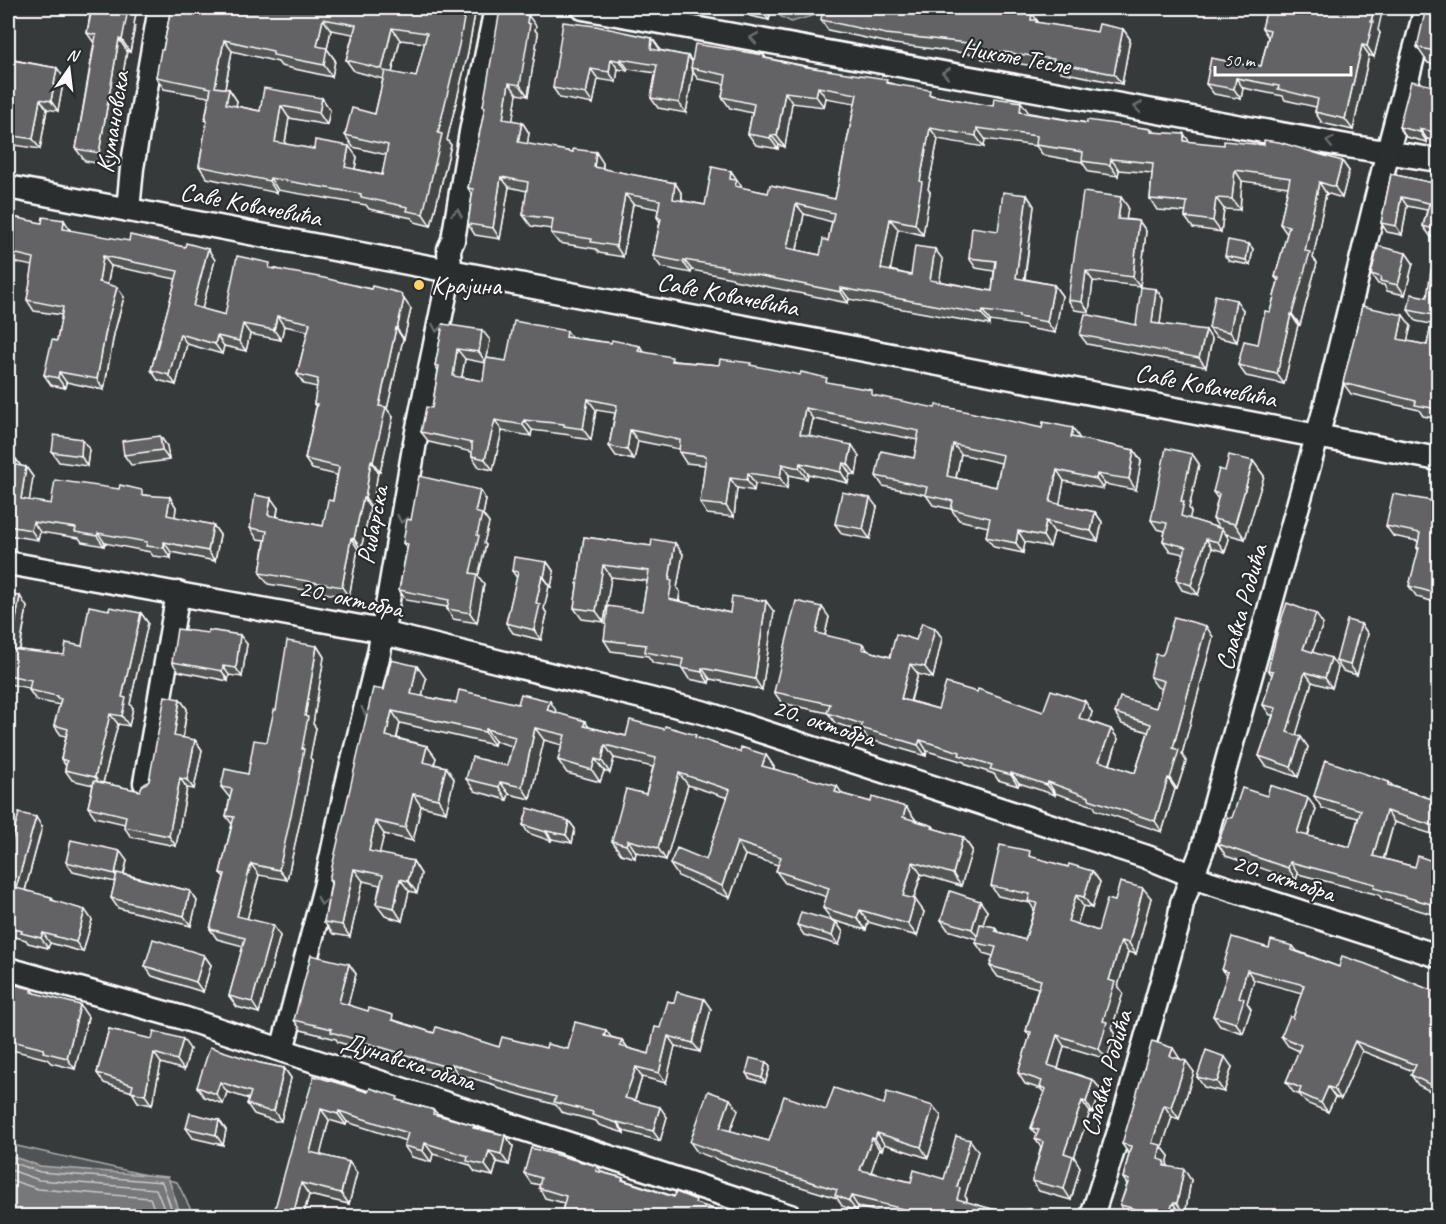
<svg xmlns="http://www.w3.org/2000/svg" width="1446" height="1224" viewBox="0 0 1446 1224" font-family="Caveat,sans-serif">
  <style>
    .green { fill: #505354; stroke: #a8a9aa; stroke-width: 1.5 }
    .water { fill: #767879; stroke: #adaeaf; stroke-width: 1.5 }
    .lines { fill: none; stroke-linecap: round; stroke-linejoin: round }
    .shore { stroke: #c8c9c9; stroke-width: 1.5 }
    .street-casing { stroke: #fff; stroke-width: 27 }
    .street { stroke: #2a2d2e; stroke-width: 22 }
    .wall { fill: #555657; stroke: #fff; stroke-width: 1.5; fill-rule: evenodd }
    .shaded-wall { fill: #454647; stroke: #fff; stroke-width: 1.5 }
    .building { fill: #636465; stroke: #fff; stroke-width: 1.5; fill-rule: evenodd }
    .oneway { stroke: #6a6c6d }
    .poi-dot { fill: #ffd166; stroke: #2a2d2e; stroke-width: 2 }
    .labels { text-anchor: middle; stroke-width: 4.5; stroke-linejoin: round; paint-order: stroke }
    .street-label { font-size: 26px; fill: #fff; stroke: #2a2d2e }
    .poi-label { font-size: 26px; fill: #fff; stroke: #2a2d2e; text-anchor: start }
  </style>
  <rect width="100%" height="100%" fill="#373a3b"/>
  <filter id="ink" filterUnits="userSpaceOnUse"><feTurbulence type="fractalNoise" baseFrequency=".0167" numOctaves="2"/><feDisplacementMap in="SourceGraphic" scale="12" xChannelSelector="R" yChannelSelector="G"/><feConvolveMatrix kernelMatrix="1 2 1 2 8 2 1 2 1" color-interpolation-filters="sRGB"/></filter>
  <g filter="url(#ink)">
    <!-- green -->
    <g class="green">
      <path d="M782,8H827L826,12L791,22L780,16Z"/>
      <path d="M8,1144L177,1182L194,1216H8Z"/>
    </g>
    <!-- water -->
    <path class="water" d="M8,1155L40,1166L168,1177L181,1216H8Z"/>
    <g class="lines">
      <!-- shore -->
      <g class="shore">
        <path d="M8,1161L40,1172L162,1182L174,1216"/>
        <path d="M8,1169L39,1180L156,1189L167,1216"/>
        <path d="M8,1179L38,1189L150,1198L157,1216"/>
      </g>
      <!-- street casing -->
      <g class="street-casing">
        <g id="street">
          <path d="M583,8L1347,146L1438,160"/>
          <path d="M8,187L1438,459"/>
          <path d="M128,210L132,168L160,8"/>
          <path d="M8,563L382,631L391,635L702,712L1147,857L1208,882L1438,956"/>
          <path d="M145,783L178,593"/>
          <path d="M8,969L180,1017L790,1216"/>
          <path d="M282,1050L325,887L345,793L379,653L415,442L450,271L449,249L453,240L471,132L496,8"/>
          <path d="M1092,1216L1124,1116L1179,921L1182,903L1202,851L1325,408L1388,151L1426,8"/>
        </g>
      </g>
      <!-- street -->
      <use href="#street" class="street"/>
    </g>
    <!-- wall -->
    <g class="wall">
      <path d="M43,8H63L62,12Z"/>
      <path d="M81,8H137L134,24L135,26L130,52L127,51L107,165L85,161L76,149L94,43L87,33L91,9Z"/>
      <path d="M171,8L475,14L467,57L447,140L451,145L431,226L415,222L412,218L369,209L366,205L278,190L277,193L207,178L199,166L207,122L205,120L209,97L164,89L156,77L163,50ZM331,30L353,34L346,60L354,71L383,79L375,114L345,135L353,147L387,155L382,175L355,169L357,157L285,144L289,118L327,125L330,110L322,98L260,111L236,106L237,101L229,89H225L232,51L278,62L281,66L332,77L335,60L327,49ZM400,40L425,43L416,77L392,73Z"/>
      <path d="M743,8H772L769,20L750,16L745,8Z"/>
      <path d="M1438,8V65L1428,63L1417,47Z"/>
      <path d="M821,20L1039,23L1097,32L1123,29L1130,39L1122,84L1061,72L1058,69L982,59L980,55L894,44L828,30Z"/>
      <path d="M536,26L535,30L538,34L528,96L517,94L512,121L522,122L529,133L527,144L603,163V169L675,183L682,194V201L705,205L731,171L742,188L768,193L835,199L855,103L826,98L824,107L792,103L785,147L779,145L778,149L756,145L748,134L752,113L730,108L722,97L725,84L698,79L693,72L686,113L658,108L651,98L656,73L628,69L627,71L618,69L616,82L598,79L593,104L560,98L553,88L652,38L659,48V50L688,56L692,62L764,55L766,58L890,83L935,96L1087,123L1151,129L1154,132L1190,142L1342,161L1349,171L1342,198L1326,193L1313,258L1317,263L1300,325H1298L1284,384L1246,376L1238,365L1258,344L1270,312L1278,281L1275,277L1287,234L1280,224L1288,187L1242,181L1240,210L1224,209L1221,232L1193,228L1185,217L1186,212L1157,210L1150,199L1152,173L1119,170L1118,176L1089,172L1082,162L1043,155L1036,146L985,139L984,147L938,139L928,189L930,192L923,235L898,229L890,270L911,275L943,260L939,281L992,291L994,271L976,268L969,258L998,231L1027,195L1034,206L1025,279L1054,285L1062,296L1055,333L1027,328L1025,326L990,321V325L849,299L848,303L734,280L732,278L692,270L691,273L661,267L653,256L660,222L657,217L658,209L633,204L623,257L599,253L596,249L559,243L551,233L552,229L531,226L523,215L527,191L509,187L500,239L475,235L468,224L472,195L468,188L485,108L483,106ZM804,214L832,222L828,241L820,255L797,250Z"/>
      <path d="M1262,28L1378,30L1380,33L1374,57L1369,55L1353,130L1322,123L1315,112L1316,107L1285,100L1283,96L1243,88L1241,99L1214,94L1206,84L1251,66H1261L1268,37Z"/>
      <path d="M8,57L12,58L14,60L57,68L64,78L58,111L47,109L40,149L8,144Z"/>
      <path d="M1438,87V141L1427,139V142L1406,137L1399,127Z"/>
      <path d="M1391,174L1438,184V239L1431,237L1423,226L1427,210L1407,206L1402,235L1387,232L1381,223Z"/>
      <path d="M1128,207L1126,219L1139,221L1146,231L1140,286L1093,281L1089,312L1075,310L1068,300Z"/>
      <path d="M8,214L9,216L71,231L215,260L202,309L225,315L274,268L411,309L404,339H403L387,409L393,417L380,472H378L372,508H370L361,549H358L349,597L268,584L260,573L265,540L257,539L250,528L278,508L277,517L323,526L333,501L337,475L312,469L305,459L316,407L314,404L317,387L304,384L297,374L308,331L284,326L281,340L250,334L246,351L224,346L222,354L187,344L176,385L158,380L151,370L176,279L111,266L107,284L124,297L114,334L104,390L66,382L65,388L51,385L44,375L57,341L62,315L34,311L27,300L33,266L8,261Z"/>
      <path d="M1249,244L1253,249L1250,265L1229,261L1225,256Z"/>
      <path d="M1406,253L1413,263L1405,295L1387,291L1384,285L1378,284L1371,274Z"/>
      <path d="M1438,271V419L1423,416L1419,410L1351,394L1343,383L1411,326L1407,341L1427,345L1431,324L1416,321L1408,310L1427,297Z"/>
      <path d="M1156,289L1163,299L1160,324L1212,340L1206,367L1087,344L1080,335L1136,325Z"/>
      <path d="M1243,310L1237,342L1216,337L1209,328Z"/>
      <path d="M443,324L490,340L487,358L506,361L571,337L611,343L640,346L644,352L675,361L719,365L752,366L830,383L877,397L1134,450L1141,461L1136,490L1105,484L1103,489L1064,481L1059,504L1095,512L1102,522L1098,541L1054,532L1050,547L1025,542L1023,553L994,547L986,537L988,527L959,520L951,509L933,505L926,495L883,486L876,476L914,458L918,440L813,419L809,436L859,456L856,475L850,474L848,483L808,474L807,479L789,475L787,489L755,484L754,491L737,488L734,517L707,514L700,503L705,465L686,463L679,452V449L638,441L634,460L616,456L609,446L615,413L596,410L591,440L572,437L570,435L532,430L531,436L502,431L493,470L479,467L472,456V452L429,442L421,432L432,408L438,370L435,366ZM465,359L486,363L483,381L462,377ZM961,454L1001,463L996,487L956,478Z"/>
      <path d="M160,436L167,446L169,460L131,465L124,455Z"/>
      <path d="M89,449L87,466L59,462L52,452Z"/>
      <path d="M1192,454L1199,464L1189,508L1191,512L1189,519L1219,528L1213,519L1218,499L1213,492L1225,471L1253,461L1264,476L1245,539L1226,534L1229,539L1225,552L1212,548L1198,595L1182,590L1176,580L1184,554L1170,551L1163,541L1165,531L1157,529L1151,520Z"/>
      <path d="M8,458L16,459L21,466L26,467L33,477L29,501L51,504L146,495L176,507L175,517L213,525L220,535L215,561L171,552V558L153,556L150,552L105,543L104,546L82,542L79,538L40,532L38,540L8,535Z"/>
      <path d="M480,490L486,500L483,515L489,523L484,543L486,545L478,576L484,584L477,623L453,619L447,609V607L406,600L399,590L407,548L403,543L411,520Z"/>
      <path d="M1438,502V603L1417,597L1409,586L1419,551L1417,548L1418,541L1393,536L1386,526Z"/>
      <path d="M877,507L870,539L842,534L835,524Z"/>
      <path d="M584,537L651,546L675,543L683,554L677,588L680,592L679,601L730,613L774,612L762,690L710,679L709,683L689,679L682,668L653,663L648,656L611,651L604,640L642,611L647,581L611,577L604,622L582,619L574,608Z"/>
      <path d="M547,562L554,572L551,587L549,586L544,609L547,614L541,640L513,633L506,623L517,578L512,571Z"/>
      <path d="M8,595L27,607L20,650L64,655L82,646L109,610L141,613L148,623L130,704L133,708L129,726L118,724L103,783L140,791L149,781L180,699L187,709L183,738L195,740L202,750L194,789L187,788L176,846L131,837L124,827L125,824L95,817L88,807L93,785L72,780L65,770L66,766L61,759L66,736L61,735L54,725L60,705L36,700L29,690V688L8,684Z"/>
      <path d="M829,617L825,635L868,651L890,657L935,628L942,638L933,678L918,674L911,701L938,709L1043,712H1092L1089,721L1111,729L1118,739L1110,765L1135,773L1148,732L1122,724L1115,713L1156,708L1162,689L1157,687L1150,677L1162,655L1213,637L1182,754L1186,761L1177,789H1175L1162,832L1096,810L1094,806L1055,793V795L1019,783L1018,786L998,780L994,774L967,765L964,762L927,751L926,756L868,739L864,733L835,723L828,713L782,703L774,692Z"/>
      <path d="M1323,624L1312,652L1338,668L1332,688L1312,682L1296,735L1301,737L1308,747L1298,777L1266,766L1259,756L1273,715H1270L1263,705L1272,675L1268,670Z"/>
      <path d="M1361,624L1368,634L1357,675L1343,671L1336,661Z"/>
      <path d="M247,644L242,677L229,675L228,681L178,671L172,662Z"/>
      <path d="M317,646L324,657L313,724L316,728L310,758L312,760L306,794L287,880L259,875L247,919L280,936L259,1013L237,1007L229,996L243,946L217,939L210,929L224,877L220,873L232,824L226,816L230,798L221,787L248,774L267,742L276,710Z"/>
      <path d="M426,679L422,696L456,703L558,714L585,721L589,727L626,736L698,738L740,752L766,755L774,767V769L842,794L871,802L906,807L915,819V820L933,826L935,829L963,837L972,850L961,886L921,874L914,899L924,912L917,936L868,922L866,930L832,920L823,908L827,897L785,883L776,871L778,865L745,855L730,898L678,876L670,864L706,860L728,798L688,785L666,860L636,852L635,858L621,854L612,841L646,794L653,767L614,758L610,773L604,771L600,782L567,773L558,760L562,745L544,740L530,799L509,794L507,800L475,791L466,779L507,766L512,746L495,741L494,745L400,723L397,738L427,746L436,758L434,764L446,767L454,779L446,812L421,806L413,841L384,834L379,854L413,861L421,874L417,893L409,891L402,921L385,916L376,904L380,885L363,881L350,937L333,934L324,922L331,883L329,880L384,690Z"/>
      <path d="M1389,782L1393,786L1438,801V836L1394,822L1384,859L1415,867L1438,863V916L1382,899L1379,895L1298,874L1296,880L1226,856L1218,844L1232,818L1267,796L1316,809L1308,836L1350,847L1358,818L1322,808L1314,796Z"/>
      <path d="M569,821L575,829L572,843L552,839L551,841L528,833L523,825Z"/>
      <path d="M42,827L25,891L51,897L54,901L92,920L83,952L50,943L48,948L28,943L26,940L8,935V855Z"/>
      <path d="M1035,858L1068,867L1092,871L1100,882L1092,908L1083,906L1077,924L1098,931L1115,901L1151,898L1136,954L1128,952L1118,986L1123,993L1112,1028L1115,1033L1107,1059L1064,1046L1058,1068L1093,1080L1101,1090L1093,1113L1090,1112L1074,1157L1080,1167L1071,1200L1039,1191L1032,1181L1041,1147L1035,1139L1037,1136L1031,1128L1044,1093L1041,1089L1025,1084L1018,1073L1030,1036L1026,1031L1038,988L998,977L990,966L993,956L983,953L976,943L977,939L948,930L941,920L987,911L983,925L995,927L998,932L1025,940L1034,910L1030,903L998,896L991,886Z"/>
      <path d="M127,861L124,874L190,891L197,901L191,926L118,908L111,898L115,882L73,872L66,862Z"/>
      <path d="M836,922L843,932L839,945L804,935L797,925Z"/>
      <path d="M1293,946L1297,951L1339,967L1438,993V1095L1418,1085L1411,1075L1413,1071L1362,1051L1341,1099L1335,1097L1328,1112L1306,1103L1300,1095L1293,1092L1286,1082L1299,1051L1288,1046L1281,1036L1293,1018L1302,993L1254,980L1247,1003L1251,1009L1243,1033L1220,1026L1213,1016L1227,977L1222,970L1269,948Z"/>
      <path d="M204,955L211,965L203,992L152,976L145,966Z"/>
      <path d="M349,964L356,974L348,1005L434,1033L499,1047L568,1049L611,1037L622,1040L628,1048L649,1054L660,1028L674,1003L711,1009L700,1052L675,1046L666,1083L642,1077L635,1100L667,1117L660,1141L624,1131V1133L599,1125L596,1121L561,1112L556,1105L497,1088L495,1085L458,1074L457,1078L338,1042L336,1039L301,1030L294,1020Z"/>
      <path d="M8,985L32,989L35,993L88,1017L75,1069L51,1063L47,1059L8,1049Z"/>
      <path d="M109,1029L190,1049L184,1070L161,1063L152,1105L138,1102L132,1092L104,1083L97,1073Z"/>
      <path d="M1180,1059L1194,1072L1179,1119L1172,1117L1162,1147L1169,1156L1167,1164L1169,1167L1191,1180L1185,1215L1180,1214L1179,1216H1128L1120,1205L1127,1184L1123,1178L1129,1154L1122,1144Z"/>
      <path d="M766,1062L770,1067L765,1083L749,1078L746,1073Z"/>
      <path d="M260,1063L284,1068L291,1078L281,1121H275L254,1114L247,1104L249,1099L227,1092L223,1104L204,1097L197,1087Z"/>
      <path d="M1232,1067L1224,1092L1204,1087L1197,1077Z"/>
      <path d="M368,1092L434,1110L438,1115L476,1128L505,1135L513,1146L509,1165L497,1162L493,1176L475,1172L470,1165L433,1154L431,1162L412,1157L404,1146L406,1141L347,1122L346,1125L329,1120L320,1155L349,1162L357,1173L349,1204L309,1195L303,1216H273L304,1109Z"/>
      <path d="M884,1104L941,1116L928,1158L884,1144L882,1150L879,1149L871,1172L911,1182L944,1179L978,1151L965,1196L967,1199L966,1202L999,1211L1002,1216H896L858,1207L857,1212L842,1206L837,1198L745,1170L697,1152L690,1142L738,1110L730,1131L769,1141L826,1110Z"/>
      <path d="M219,1120L226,1130L223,1145L193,1138L186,1128Z"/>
      <path d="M597,1166L602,1172L623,1178L624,1180L735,1216H561L564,1203L545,1198L539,1188L540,1185L531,1183L524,1173Z"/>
    </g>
    <!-- shaded-wall -->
    <g class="shaded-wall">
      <path d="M126,8H137L134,24L135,26L130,52L122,40Z"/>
      <path d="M466,8H471L475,14L467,57L447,140L451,145L431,226L423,214L438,133Z"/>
      <path d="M762,8H772L769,20L761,9Z"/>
      <path d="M1374,8H1383L1378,30L1380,33L1374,57L1367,46Z"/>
      <path d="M1032,13L1039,23L1031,20Z"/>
      <path d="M528,15L536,26L535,30L538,34L528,96L520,85Z"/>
      <path d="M323,19L331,30L327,49L335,60L332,77L324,65L317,46Z"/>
      <path d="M392,28L400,40L390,81L382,69Z"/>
      <path d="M1123,29L1130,39L1122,84L1114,74Z"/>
      <path d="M652,38L659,48L658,59L651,49Z"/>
      <path d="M119,39L127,51L107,165L99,153Z"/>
      <path d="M224,40L232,51L223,98L215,87Z"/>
      <path d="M1362,45L1369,55L1353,130L1345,119Z"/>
      <path d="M688,56L695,66L691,68L693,72L686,113L679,103Z"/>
      <path d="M611,59L618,69L616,82L609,72Z"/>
      <path d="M621,59L628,69L627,71L620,61Z"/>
      <path d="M57,68L64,78L58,111L51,101Z"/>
      <path d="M591,69L598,79L593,104L586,94Z"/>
      <path d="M1236,78L1243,88L1241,99L1234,89Z"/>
      <path d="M509,83L517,94L511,130L503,119Z"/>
      <path d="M818,87L826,98L824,107L816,96Z"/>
      <path d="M229,89L237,101L234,116L226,104Z"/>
      <path d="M785,92L792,103L785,147L777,136Z"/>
      <path d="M322,98L330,110L327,125L319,113Z"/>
      <path d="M40,99L47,109L40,149L33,139Z"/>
      <path d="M1021,102L1029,113L1028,122L1020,112Z"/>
      <path d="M281,106L289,118L283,154L275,142Z"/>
      <path d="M522,122L529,133L526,153L518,142Z"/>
      <path d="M930,128L938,139L928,189L930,192L923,235L915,224L920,181Z"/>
      <path d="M977,128L985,139L984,147L976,136Z"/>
      <path d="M1420,129L1427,139V142L1420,132Z"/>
      <path d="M1184,134L1192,145L1184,141Z"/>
      <path d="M771,135L779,145L778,149L770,138Z"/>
      <path d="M349,146L357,157L353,179L345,167Z"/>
      <path d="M596,152L603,163L601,178L594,167Z"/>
      <path d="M1111,159L1119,170L1118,176L1110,165Z"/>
      <path d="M1342,161L1349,171L1342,198L1335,187Z"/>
      <path d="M1235,170L1242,181L1240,210L1232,199Z"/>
      <path d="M731,171L744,190L743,197L730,179Z"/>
      <path d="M501,177L509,187L500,239L493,228Z"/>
      <path d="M270,178L278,190L277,193L269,181Z"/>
      <path d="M1319,182L1326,193L1313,258L1317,263L1300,325L1292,314Z"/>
      <path d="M675,183L682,194L681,210L673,199Z"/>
      <path d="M625,194L633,204L623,257L616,246Z"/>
      <path d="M1027,195L1034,206L1023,289L1016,278Z"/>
      <path d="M1121,197L1128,207L1125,228L1118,219Z"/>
      <path d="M1401,197L1407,206L1402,235L1396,226Z"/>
      <path d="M1216,198L1224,209L1221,232L1213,221Z"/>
      <path d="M796,204L804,214L795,259L787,248Z"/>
      <path d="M890,219L898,229L889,279L881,269Z"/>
      <path d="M64,220L71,231L63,229Z"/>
      <path d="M1139,221L1146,231L1140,286L1133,277Z"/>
      <path d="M1249,244L1253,249L1250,265L1246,260Z"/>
      <path d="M208,249L215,260L200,317L193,306Z"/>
      <path d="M935,249L943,260L938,291L930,280Z"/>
      <path d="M1406,253L1413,263L1405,295L1398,285Z"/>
      <path d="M103,256L111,266L106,292L99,282Z"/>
      <path d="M684,260L692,270L691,273L683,262Z"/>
      <path d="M1086,271L1093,281L1089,312L1082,302Z"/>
      <path d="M1054,285L1062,296L1055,333L1047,322Z"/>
      <path d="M117,287L124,297L114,334L104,390L97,379L107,324Z"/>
      <path d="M841,288L849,299L848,303L841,292Z"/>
      <path d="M1156,289L1163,299L1159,332L1152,323Z"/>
      <path d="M8,295L14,305L8,331Z"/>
      <path d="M404,299L411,309L404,339L397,329Z"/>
      <path d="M1236,300L1243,310L1237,342L1230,332Z"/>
      <path d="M983,311L990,321V325L982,314Z"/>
      <path d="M1291,314L1298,325L1284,384L1277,374Z"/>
      <path d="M1403,315L1411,326L1405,350L1398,339Z"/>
      <path d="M277,316L284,326L281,340L274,330Z"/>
      <path d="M243,324L250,334L246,351L239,341Z"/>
      <path d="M396,328L403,339L387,409L393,417L380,472L373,462L379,406Z"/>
      <path d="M482,330L490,340L486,363L479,352Z"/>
      <path d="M1206,330L1212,340L1206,367L1199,358Z"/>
      <path d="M567,331L574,341L566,337Z"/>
      <path d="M180,334L187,344L176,385L169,375Z"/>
      <path d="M217,336L224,346L222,354L215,344Z"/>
      <path d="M457,349L465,359L460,386L453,376Z"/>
      <path d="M59,372L66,382L65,388L58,378Z"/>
      <path d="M588,399L596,410L591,440L583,429Z"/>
      <path d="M805,408L813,419L807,445L800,434Z"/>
      <path d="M495,420L502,431L493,470L485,459Z"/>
      <path d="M524,420L532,430L531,436L523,425Z"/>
      <path d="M1073,428L1080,439L1071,437Z"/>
      <path d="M630,430L638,441L634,460L627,450Z"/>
      <path d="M160,436L167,446L169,460L162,450Z"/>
      <path d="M82,439L89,449L87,466L81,456Z"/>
      <path d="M953,444L961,454L954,486L947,476Z"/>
      <path d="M852,445L859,456L856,475L848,464Z"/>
      <path d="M1134,450L1141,461L1136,490L1129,479Z"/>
      <path d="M1192,454L1199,464L1189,508L1191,512L1188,526L1181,516V501Z"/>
      <path d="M371,461L378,472L372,508L365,498Z"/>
      <path d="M1253,461L1264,476L1245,539L1235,524Z"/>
      <path d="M800,463L808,474L807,479L799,468Z"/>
      <path d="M843,463L850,474L848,483L841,472Z"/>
      <path d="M782,464L789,475L787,489L780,478Z"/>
      <path d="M26,467L33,477L28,509L21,499Z"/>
      <path d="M1057,470L1064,481L1058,513L1050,502Z"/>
      <path d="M748,473L755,484L754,491L747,480Z"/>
      <path d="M1097,474L1105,484L1103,489L1096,479Z"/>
      <path d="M730,478L737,488L734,517L726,506Z"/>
      <path d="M480,490L486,500L483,515L489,523L484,543L486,545L478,576L484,584L477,623L470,613V573L477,535L475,512Z"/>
      <path d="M170,497L176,507L174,525L167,515Z"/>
      <path d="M271,498L278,508L275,525L268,515Z"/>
      <path d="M363,498L370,508L361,549L354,539Z"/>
      <path d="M870,498L877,507L870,539L863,529Z"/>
      <path d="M1095,512L1102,522L1098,541L1091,531Z"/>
      <path d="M1046,521L1054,532L1050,547L1043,536Z"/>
      <path d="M33,522L40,532L38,540L31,530Z"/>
      <path d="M213,525L220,535L215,561L208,551Z"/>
      <path d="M1222,529L1229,539L1225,552L1218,542Z"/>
      <path d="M1018,531L1025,542L1023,553L1016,543Z"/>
      <path d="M98,533L105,543L104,546L97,536Z"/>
      <path d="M351,538L358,549L349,597L342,587Z"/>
      <path d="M1206,539L1212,548L1198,595L1191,585Z"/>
      <path d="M164,542L171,552V558L164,548Z"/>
      <path d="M675,543L683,554L677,588L680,592L677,610L669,599V580Z"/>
      <path d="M547,562L554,572L551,587L544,577Z"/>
      <path d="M603,565L611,577L604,622L596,611Z"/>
      <path d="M542,576L549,586L544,609L547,614L541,640L534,630L536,603Z"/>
      <path d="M20,596L27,607L18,659L11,649Z"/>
      <path d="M766,601L774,612L762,690L755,679Z"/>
      <path d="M822,607L829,617L823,643L816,633Z"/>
      <path d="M141,613L148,623L130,704L133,708L129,726L122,716V697Z"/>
      <path d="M1316,614L1323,624L1310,659L1303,649Z"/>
      <path d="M1361,624L1368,634L1357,675L1350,665Z"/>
      <path d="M1206,626L1213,637L1182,754L1186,761L1177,789L1170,779L1173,748Z"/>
      <path d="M935,628L942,638L933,678L925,667Z"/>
      <path d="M240,635L247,644L242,677L236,668Z"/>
      <path d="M863,644L871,655L862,649Z"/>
      <path d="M317,646L324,657L313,724L316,728L310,758L312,760L306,794L287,880L279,870L302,749L305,716Z"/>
      <path d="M1331,658L1338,668L1332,688L1325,678Z"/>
      <path d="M910,664L918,674L908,709L901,699Z"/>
      <path d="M223,666L229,675L228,681L222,671Z"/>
      <path d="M417,666L426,679L420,706L411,694Z"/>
      <path d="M702,668L710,679L709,683L702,672Z"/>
      <path d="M1305,672L1312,682L1294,742L1287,732Z"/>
      <path d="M180,699L187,709L181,746L174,736Z"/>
      <path d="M550,701L558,714L547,710Z"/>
      <path d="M1085,701L1092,712L1087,729L1079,718Z"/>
      <path d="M392,711L400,723L394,748L386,736Z"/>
      <path d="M110,714L118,724L102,787L95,777Z"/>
      <path d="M535,728L544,740L530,799L522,787Z"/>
      <path d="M486,729L495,741L494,745L485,732Z"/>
      <path d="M1111,729L1118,739L1107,772L1099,761Z"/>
      <path d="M1301,737L1308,747L1298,777L1291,767Z"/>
      <path d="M195,740L202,750L194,789L187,780Z"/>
      <path d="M920,740L927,751L926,756L918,745Z"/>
      <path d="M605,745L614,758L610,773L602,761Z"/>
      <path d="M427,746L436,758L431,774L423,762Z"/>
      <path d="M766,755L774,767L771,779L762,766Z"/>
      <path d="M595,759L604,771L600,782L592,770Z"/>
      <path d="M446,767L454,779L446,812L438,799Z"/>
      <path d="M679,773L688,785L666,860L658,848Z"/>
      <path d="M1011,773L1019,783L1018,786L1011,775Z"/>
      <path d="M180,778L187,788L176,846L169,836Z"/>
      <path d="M1168,778L1175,789L1162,832L1155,821Z"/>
      <path d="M500,782L509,794L507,800L499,787Z"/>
      <path d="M1048,782L1055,793V795L1047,785Z"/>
      <path d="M837,786L845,798L835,792Z"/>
      <path d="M413,794L421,806L413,841L405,828Z"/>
      <path d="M1308,798L1316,809L1305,844L1297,833Z"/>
      <path d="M906,807L915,819L912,829L903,817Z"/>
      <path d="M1386,811L1394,822L1381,867L1373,856Z"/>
      <path d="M36,817L42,827L23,898L16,888Z"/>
      <path d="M375,821L384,834L377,864L369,851Z"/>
      <path d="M569,821L575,829L572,843L566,835Z"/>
      <path d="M546,831L552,839L551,841L546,832Z"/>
      <path d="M963,837L972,850L961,886L953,874Z"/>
      <path d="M628,840L636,852L635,858L626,845Z"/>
      <path d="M737,842L745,855L730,898L722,886Z"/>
      <path d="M120,851L127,861L121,884L115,874Z"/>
      <path d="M413,861L421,874L417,893L408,881Z"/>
      <path d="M913,862L921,874L911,908L903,896Z"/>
      <path d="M1290,862L1298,874L1296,880L1288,868Z"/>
      <path d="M251,864L259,875L245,927L237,916Z"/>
      <path d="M354,869L363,881L350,937L342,925Z"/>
      <path d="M1092,871L1100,882L1092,908L1084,897Z"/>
      <path d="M400,879L409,891L402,921L394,908Z"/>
      <path d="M1143,888L1151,898L1136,954L1129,943Z"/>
      <path d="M190,891L197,901L191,926L184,916Z"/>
      <path d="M1076,895L1083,906L1075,931L1068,921Z"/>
      <path d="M1432,898L1438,907V916L1431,904Z"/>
      <path d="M915,899L924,912L917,936L908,924Z"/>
      <path d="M980,901L987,911L979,939L972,929Z"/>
      <path d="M85,910L92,920L83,952L76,942Z"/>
      <path d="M860,910L868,922L866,930L857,918Z"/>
      <path d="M836,922L843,932L839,945L832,936Z"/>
      <path d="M273,925L280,936L259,1013L252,1002Z"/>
      <path d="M43,933L50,943L48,948L41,938Z"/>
      <path d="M1121,941L1128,952L1118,986L1123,993L1112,1028L1115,1033L1107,1059L1099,1049L1109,980Z"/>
      <path d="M204,955L211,965L203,992L196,982Z"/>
      <path d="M349,964L356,974L346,1012L339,1002Z"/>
      <path d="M1247,970L1254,980L1247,1003L1251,1009L1243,1033L1236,1023L1239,997Z"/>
      <path d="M1438,993V1008L1434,1002Z"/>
      <path d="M704,999L711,1009L700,1052L693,1043Z"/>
      <path d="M80,1005L88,1017L75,1069L67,1058Z"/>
      <path d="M606,1030L613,1040L604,1036Z"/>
      <path d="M1057,1035L1064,1046L1056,1076L1048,1065Z"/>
      <path d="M668,1036L675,1046L666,1083L659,1073Z"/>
      <path d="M183,1039L190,1049L184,1070L177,1060Z"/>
      <path d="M622,1040L629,1050L620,1046Z"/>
      <path d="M1355,1041L1362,1051L1341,1099L1334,1089Z"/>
      <path d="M1173,1048L1180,1059L1178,1067L1170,1056Z"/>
      <path d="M154,1053L161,1063L152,1105L145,1095Z"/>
      <path d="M1225,1057L1232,1067L1224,1092L1217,1082Z"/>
      <path d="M1186,1061L1194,1072L1179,1119L1171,1107Z"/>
      <path d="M766,1062L770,1067L765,1083L762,1078Z"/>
      <path d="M451,1064L458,1074L457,1078L450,1068Z"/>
      <path d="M636,1067L642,1077L632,1108L625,1098Z"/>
      <path d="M284,1068L291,1078L281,1121L274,1111Z"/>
      <path d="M1438,1070V1095L1431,1085Z"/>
      <path d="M1093,1080L1101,1090L1093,1113L1086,1102Z"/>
      <path d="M220,1082L227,1092L223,1104L216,1094Z"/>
      <path d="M1328,1087L1335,1097L1328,1112L1321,1103Z"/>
      <path d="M730,1099L738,1110L727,1139L720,1128Z"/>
      <path d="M1082,1101L1090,1112L1074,1157L1080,1167L1071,1200L1064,1189V1153Z"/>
      <path d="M1164,1105L1172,1117L1162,1147L1169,1156L1167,1164L1173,1172L1158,1159L1152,1143Z"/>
      <path d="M933,1106L941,1116L928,1158L921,1147Z"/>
      <path d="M660,1107L667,1117L660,1141L653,1131Z"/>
      <path d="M321,1109L329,1120L318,1164L310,1152Z"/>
      <path d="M339,1111L347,1122L346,1125L338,1114Z"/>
      <path d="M219,1120L226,1130L223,1145L216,1135Z"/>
      <path d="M617,1122L624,1131V1133L617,1123Z"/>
      <path d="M877,1133L884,1144L882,1150L875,1139Z"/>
      <path d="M505,1135L513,1146L509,1165L501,1154Z"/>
      <path d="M872,1138L879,1149L868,1181L860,1170Z"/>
      <path d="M970,1140L978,1151L965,1196L967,1199L964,1210L957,1199V1187Z"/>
      <path d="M425,1143L433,1154L431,1162L423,1151Z"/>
      <path d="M489,1151L497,1162L493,1176L485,1165Z"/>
      <path d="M349,1162L357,1173L349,1204L341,1193Z"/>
      <path d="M1184,1169L1191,1180L1185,1215L1177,1203Z"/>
      <path d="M301,1183L309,1195L303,1216H293Z"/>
      <path d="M851,1196L858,1207L857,1212L849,1201Z"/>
      <path d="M1173,1203L1180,1214L1179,1216H1168Z"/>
      <path d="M587,1209L592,1216H585Z"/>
    </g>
    <!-- building -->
    <g class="building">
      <path d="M92,8H126L125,14L127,15L122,40L119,39L99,153L76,149L96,35L87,33Z"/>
      <path d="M171,8H466L459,45L438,133L442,134L423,214L407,211L408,207L361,197V194L270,178L269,181L199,166L207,120H205L211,88L156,77L161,50H163ZM323,19L356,25L346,60L382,69L392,28L427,33L416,77L385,71L375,114L352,108L345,135L388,145L382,175L345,167L349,146L315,140L314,149L275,142L281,106L319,113L322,98L264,88L260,111L226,104L229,89L215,87L224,40L273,51V55L324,65L327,48L317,46Z"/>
      <path d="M823,8H996L1032,13L1031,20H1036V22L1097,32L1099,24L1123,29L1114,74L1053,62L1054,59L975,48L976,44L886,34L821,20Z"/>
      <path d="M1267,8H1310L1319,9V8H1374L1371,22H1373L1367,46L1362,45L1345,119L1315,112L1318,99L1278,89L1279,86L1236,78L1234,89L1206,84L1211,58L1251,66L1252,64L1261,66L1270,30L1262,28Z"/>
      <path d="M1426,8H1438V52L1417,47Z"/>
      <path d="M500,10L528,15L527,23L530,24L520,85L509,83L503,119L522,122L518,142L573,152V149L596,152L594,167L675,183L673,199L705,205L712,167L731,171L730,179L737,180L735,186L768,193L770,185L835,199L857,94L818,87L816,96L785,92L777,136L771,135L770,138L748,134L754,104L722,97L726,75L691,68L695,44L764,55V58L807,67L887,79L886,83L930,90L929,95L993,106L994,98L1021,102L1020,112L1087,123V120L1151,129V132L1184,134V141L1224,145V141L1264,145V140L1279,142L1342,161L1335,187L1319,182L1305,251L1310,252L1292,314H1291L1277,374L1238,365L1244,341L1258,344L1265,311L1270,312L1279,278L1275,277L1289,226L1280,224L1290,178L1235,170L1232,199L1216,198L1213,221L1185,217L1187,202L1150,199L1153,163L1111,159L1110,165L1082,161L1083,152L1036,145L1037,136L977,128L976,136L930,128L920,181L922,182L915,224L890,219L881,269L911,275L915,246L935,249L930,280L992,291L996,261L969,258L972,227L998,231L1003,192L1027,195L1016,278L1054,285L1047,322L1019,317V315L983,311L982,314L841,288V292L726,269L727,267L684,260L683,262L653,256L661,218L657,217L660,200L625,194L616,246L591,242L592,239L551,233L553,219L523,215L528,182L501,177L493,228L468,224L473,189L468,188L485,107L483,106ZM796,204L834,213L828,241L823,239L820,255L787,248Z"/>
      <path d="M563,22L596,26L652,38L651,49L688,56L679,103L651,98L657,65L621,59L620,61L611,59L609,72L591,69L586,94L553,88Z"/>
      <path d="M8,57L12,58V60L57,68L51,101L40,99L33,139L8,135Z"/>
      <path d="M1411,81L1438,87V133L1420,129V132L1399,127Z"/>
      <path d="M1391,174L1438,184V205L1401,197L1396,226L1381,223Z"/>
      <path d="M1083,192L1121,197L1118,219L1139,221L1133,277L1086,271L1082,302L1068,300Z"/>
      <path d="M1429,204L1438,207V233L1437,232V230L1423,226Z"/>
      <path d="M8,216L42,223L43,217L64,220L63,229L129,241L130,235L185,247L186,243L208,249L193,306L225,315L237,256L270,263L269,268L324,278L371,289L372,286L400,293L404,299L397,329L396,328L379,406L386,407L373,462L371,461L365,498H363L354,539L351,538L342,587L260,573L267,531L250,528L255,495L271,498L268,515L323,526L328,500L333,501L339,467L305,459L317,404H314L318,379L297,374L310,323L277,316L274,330L243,324L239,341L217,336L215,344L180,334L169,375L151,370L178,271L103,256L99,282L117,287L107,324L97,379L59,372L58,378L44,375L52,340L57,341L63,307L27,300L34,258L8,252Z"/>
      <path d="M1228,240L1249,244L1246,260L1225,256Z"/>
      <path d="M1378,246L1406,253L1398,285L1380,281L1381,277L1371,274Z"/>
      <path d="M1431,270L1438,271V316L1408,310L1411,294L1427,297Z"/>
      <path d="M1141,287L1156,289L1152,323L1206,330L1199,358L1080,335L1085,314L1136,325Z"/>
      <path d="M1215,295L1236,300L1230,332L1209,328Z"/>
      <path d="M1362,306L1403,315L1398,339L1427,345L1432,319L1438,320V409L1415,405L1416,401L1343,383Z"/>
      <path d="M514,321L567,331L566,337L611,343L612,340L640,346L638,351L672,357L671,361L719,365L720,359L751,363L750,365L800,375L801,372L827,378L826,382L872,390V395L935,408L936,405L1042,428L1043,422L1073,428L1071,437L1134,450L1129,479L1097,474L1096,479L1057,470L1050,502L1095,512L1091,531L1046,521L1043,536L1018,531L1016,543L986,537L990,518L951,509L953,501L925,495L927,487L876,476L881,451L914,458L919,431L805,408L800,434L852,445L848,464L843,463L841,472L800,463L799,468L782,464L780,478L748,473L747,480L730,478L726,506L700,503L706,456L679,452L680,440L630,430L627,450L609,446L617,405L588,399L583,429L564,426V424L524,420L523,425L495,420L485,459L472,456V443L421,432L426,407L432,408L439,366H435L443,324L482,330L479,352L457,349L453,376L483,381L486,358L506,361ZM953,444L1003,455L996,487L947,476Z"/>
      <path d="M54,435L82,439L81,456L52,452Z"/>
      <path d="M160,436L162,450L124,455L122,441Z"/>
      <path d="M1166,448L1192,454L1181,501L1184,502L1181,516L1222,529L1218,542L1206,539L1191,585L1176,580L1186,547L1163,541L1167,523L1151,520Z"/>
      <path d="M1229,455L1253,461L1235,524L1213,519L1219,494L1213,492L1219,469L1225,471Z"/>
      <path d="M8,458L16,459V465L26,467L21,499L51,504L55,480L119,489L120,485L142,490V495L170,497L167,515L213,525L208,551L164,542V548L146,546L147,542L98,533L97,536L75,532L76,528L33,522L31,530L8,526Z"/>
      <path d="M419,476L480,490L475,512L482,514L477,535L479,536L470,573L477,574L470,613L447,609L449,600L399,590L408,544L403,543L407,519L411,520Z"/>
      <path d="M842,492L870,498L863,529L835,524Z"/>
      <path d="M1393,494L1438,502V594L1409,586L1419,548H1417L1420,533L1386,526Z"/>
      <path d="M584,537L651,546L652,539L675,543L669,580L672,581L669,599L730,613L732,596L766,601L755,679L702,668V672L681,668L683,659L645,652L646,645L604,640L608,606L642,611L649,571L603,565L596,611L574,608Z"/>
      <path d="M514,557L547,562L544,577L542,576L536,603L540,604L534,630L506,623L518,572L512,571Z"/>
      <path d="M8,595L20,596L11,649L64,655L66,643L82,646L89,606L109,610L110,607L141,613L122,697L126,698L122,716L110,714L95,777L65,770L67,761L61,759L68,729L54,725L61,699L57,698V696L29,690L31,680L8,675Z"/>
      <path d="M796,601L822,607L816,633L863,644L862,649L890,657L896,634L916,640L922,623L935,628L925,667L910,664L901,699L938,709L946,683L977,692L978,689L1043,712L1051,690L1085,701L1079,718L1111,729L1099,761L1135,773L1151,724L1115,713L1120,697L1156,708L1164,681L1150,677L1156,654L1162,655L1164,652L1174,617L1206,626L1173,748L1179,750L1170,779L1168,778L1155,821L1089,799V797L1048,782L1047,785L1011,773V775L990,769L992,765L959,755L960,752L920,740L918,745L861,728L862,724L827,713L830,704L774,692Z"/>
      <path d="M1287,603L1316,614L1303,649L1331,658L1325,678L1305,672L1287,732L1301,737L1291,767L1259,756L1276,708L1263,705L1273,671L1268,670L1279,626Z"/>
      <path d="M1438,608V619L1436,618Z"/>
      <path d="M1347,620L1361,624L1350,665L1336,661Z"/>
      <path d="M177,629L208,633V630L240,635L236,668L223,666L222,671L172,662Z"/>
      <path d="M287,641L317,646L305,716L308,717L302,749H304L298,783L279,870L251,864L237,916L273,925L252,1002L229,996L245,938L210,929L225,874L220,873L234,817L226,816L232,789L221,787L225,769L248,774L254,740L267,742L274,710H276Z"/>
      <path d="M391,660L417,666L411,694L456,703L459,690L518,704L521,694L550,701L547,710L585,721L584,726L626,736L630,720L664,729L665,726L696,735L695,737L740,752L741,747L766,755L762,766L837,786L835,792L871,802L872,797L906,807L903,817L933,826L932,828L963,837L953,874L913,862L903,896L915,899L908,924L860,910L857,918L823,908L829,888L776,871L781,857L737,842L722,886L670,864L677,848L706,860L730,790L679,773L658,848L628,840L626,845L612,841L626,789L646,794L656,758L605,745L602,761L595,759L592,770L558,760L565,735L535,728L522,787L500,782L499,787L466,779L472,757L507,766L515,737L486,729L485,732L392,711L386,736L427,746L423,762L446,767L438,799L413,794L405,828L375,821L369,851L413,861L408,881L400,879L394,908L376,904L383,875L354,869L342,925L324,922L332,880H329L373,688L384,690Z"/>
      <path d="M165,696L180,699L174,736L195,740L187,780L180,778L169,836L124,827L126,816L88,807L94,781L140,791L142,786L149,781Z"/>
      <path d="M1325,760L1389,782L1388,785L1438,801V827L1386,811L1373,856L1415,867L1418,856L1438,863V901L1432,898L1431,904L1374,888L1375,884L1290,862L1288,868L1218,844L1227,817L1232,818L1242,788L1267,796L1270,785L1308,798L1297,833L1350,847L1361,810L1314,796Z"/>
      <path d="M528,808L569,821L566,835L546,831V832L523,825Z"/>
      <path d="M19,813L36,817L16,888L51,897V900L85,910L76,942L43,933L41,938L21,933L22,931L8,927V855Z"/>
      <path d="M71,840L120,851L115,874L66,862Z"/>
      <path d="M1000,845L1030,851L1029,856L1068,867L1069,864L1092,871L1084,897L1076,895L1068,921L1098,931L1107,899L1115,901L1120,882L1143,888L1129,943L1121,941L1109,980L1115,982L1103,1021L1107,1022L1099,1049L1057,1035L1048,1065L1093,1080L1086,1102L1082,1101L1064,1153L1073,1156L1064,1189L1032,1181L1043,1142L1035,1139L1039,1130L1031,1128L1046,1089L1040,1087L1042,1081L1018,1073L1031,1032L1026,1031L1041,980L990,966L996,947L976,943L980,924L995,927V931L1025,940L1037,903L1028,901L1030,894L991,886Z"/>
      <path d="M117,873L190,891L184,916L111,898Z"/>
      <path d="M950,891L980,901L972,929L941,920Z"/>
      <path d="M801,912L836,922L832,936L797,925Z"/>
      <path d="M1232,937L1269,948L1271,940L1293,946L1292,950L1339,967L1342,956L1366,964L1438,993L1434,1002L1438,1004V1070L1431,1085L1411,1075L1416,1065L1355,1041L1334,1089L1328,1087L1321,1103L1299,1093L1301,1088L1286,1082L1301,1045L1281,1036L1290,1016L1293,1018L1304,985L1247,970L1239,997L1244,999L1236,1023L1213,1016L1228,972L1222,970Z"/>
      <path d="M153,939L204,955L196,982L145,966Z"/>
      <path d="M311,955L349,964L339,1002L368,1011L369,1008L393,1015L392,1020L434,1033L436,1027L499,1047L502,1037L546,1048L547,1044L568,1049L575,1022L606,1030L604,1036L622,1040L620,1046L649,1054L655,1027L660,1028L668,1001L674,1003L677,992L704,999L693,1043L668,1036L659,1073L636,1067L625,1098L660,1107L653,1131L617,1122V1123L592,1115L593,1112L554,1102L556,1097L490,1078L491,1076L451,1064L450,1068L331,1032L332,1029L294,1020Z"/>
      <path d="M8,983L32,989L31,992L80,1005L67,1058L43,1052L44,1049L8,1040Z"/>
      <path d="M109,1029L152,1039L154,1031L183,1039L177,1060L154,1053L145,1095L131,1092L133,1085L97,1073Z"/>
      <path d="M1152,1041L1173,1048L1170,1056L1186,1061L1171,1107L1164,1105L1152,1143L1161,1145L1158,1159L1165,1161L1164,1166L1184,1169L1177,1203H1173L1168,1216H1162L1120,1205L1129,1180L1123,1178L1131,1146L1122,1144Z"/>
      <path d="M210,1047L260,1063L284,1068L274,1111H268L247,1104L251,1092L220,1082L216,1094L197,1087Z"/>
      <path d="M1206,1050L1225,1057L1217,1082L1197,1077Z"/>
      <path d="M750,1058L766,1062L762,1078L746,1073Z"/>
      <path d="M314,1076L368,1092L370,1088L398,1097L397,1100L434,1110L433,1114L474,1125L473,1128L505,1135L501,1154L489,1151L485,1165L467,1161L468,1156L425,1143L423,1151L404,1146L408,1133L339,1111L338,1114L321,1109L310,1152L349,1162L341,1193L301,1183L293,1216H273L302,1109H304Z"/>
      <path d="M834,1088L884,1104L887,1092L933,1106L921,1147L877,1133L875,1139L872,1138L860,1170L911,1182L914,1170L944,1179L956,1136L970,1140L957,1187L960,1188L957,1199L999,1211L997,1216H914L902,1213L903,1209L851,1196L849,1201L835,1195L837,1190L737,1159L690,1142L708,1091L730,1099L720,1128L769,1141L784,1096L826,1110Z"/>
      <path d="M190,1113L219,1120L216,1135L186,1128Z"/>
      <path d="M531,1148L597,1166L596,1171L623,1178L622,1180L674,1197L676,1192L696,1200L695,1203L735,1216H612L587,1209L585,1216H561L566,1196L539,1188L541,1178L524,1173Z"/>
      <path d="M1029,1209L1052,1215V1216H1027Z"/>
    </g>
    <!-- one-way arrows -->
    <defs><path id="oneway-chevron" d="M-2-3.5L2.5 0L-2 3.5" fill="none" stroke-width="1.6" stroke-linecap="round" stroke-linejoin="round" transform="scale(1.5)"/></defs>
    <g class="oneway">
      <use href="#oneway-chevron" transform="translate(754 38) rotate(-170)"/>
      <use href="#oneway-chevron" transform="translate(946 73) rotate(-170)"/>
      <use href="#oneway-chevron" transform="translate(1138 107) rotate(-170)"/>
      <use href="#oneway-chevron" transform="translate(1330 142) rotate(-168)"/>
      <use href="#oneway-chevron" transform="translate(457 213) rotate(-80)"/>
      <use href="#oneway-chevron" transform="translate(437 328) rotate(101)"/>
      <use href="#oneway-chevron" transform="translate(402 519) rotate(102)"/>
      <use href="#oneway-chevron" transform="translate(366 711) rotate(103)"/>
      <use href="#oneway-chevron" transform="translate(322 901) rotate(104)"/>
    </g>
  </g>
  <!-- markers -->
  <circle class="poi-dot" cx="419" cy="285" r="6"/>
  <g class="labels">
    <!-- street labels -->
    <g class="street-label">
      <text transform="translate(1016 56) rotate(10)" y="9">Николе Тесле</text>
      <text transform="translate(112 122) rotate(-81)" y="9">Кумановска</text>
      <text transform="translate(251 204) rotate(11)" y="9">Саве Ковачевића</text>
      <text transform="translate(728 294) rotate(11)" y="9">Саве Ковачевића</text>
      <text transform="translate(1206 385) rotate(11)" y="9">Саве Ковачевића</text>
      <text transform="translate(372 525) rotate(-79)" y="9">Рибарска</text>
      <text transform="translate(351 598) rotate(12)" y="9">20. октобра</text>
      <text transform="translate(1241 607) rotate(-74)" y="9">Славка Родића</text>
      <text transform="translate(824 722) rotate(18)" y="9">20. октобра</text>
      <text transform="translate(1284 877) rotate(18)" y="9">20. октобра</text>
      <text transform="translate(409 1061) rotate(18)" y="9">Дунавска обала</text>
      <text transform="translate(1106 1073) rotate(-74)" y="9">Славка Родића</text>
    </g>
    <!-- poi labels -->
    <g class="poi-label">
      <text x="431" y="294">Крајина</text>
    </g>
  </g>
  <!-- margin -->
  <rect width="1446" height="1224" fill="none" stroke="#2a2d2e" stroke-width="30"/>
  <rect x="15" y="15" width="1416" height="1194" fill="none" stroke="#fff" stroke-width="2" filter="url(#ink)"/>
  <!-- north arrow -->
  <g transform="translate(69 69) rotate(14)" stroke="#2a2d2e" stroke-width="4.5" paint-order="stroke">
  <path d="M0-4.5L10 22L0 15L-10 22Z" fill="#ffffff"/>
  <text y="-9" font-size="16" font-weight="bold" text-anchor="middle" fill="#ffffff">N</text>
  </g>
  <!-- scale -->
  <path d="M1215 66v9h136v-9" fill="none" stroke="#ffffff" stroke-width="3"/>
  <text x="1224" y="66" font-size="18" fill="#ffffff" stroke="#2a2d2e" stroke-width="4.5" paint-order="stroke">50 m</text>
</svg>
